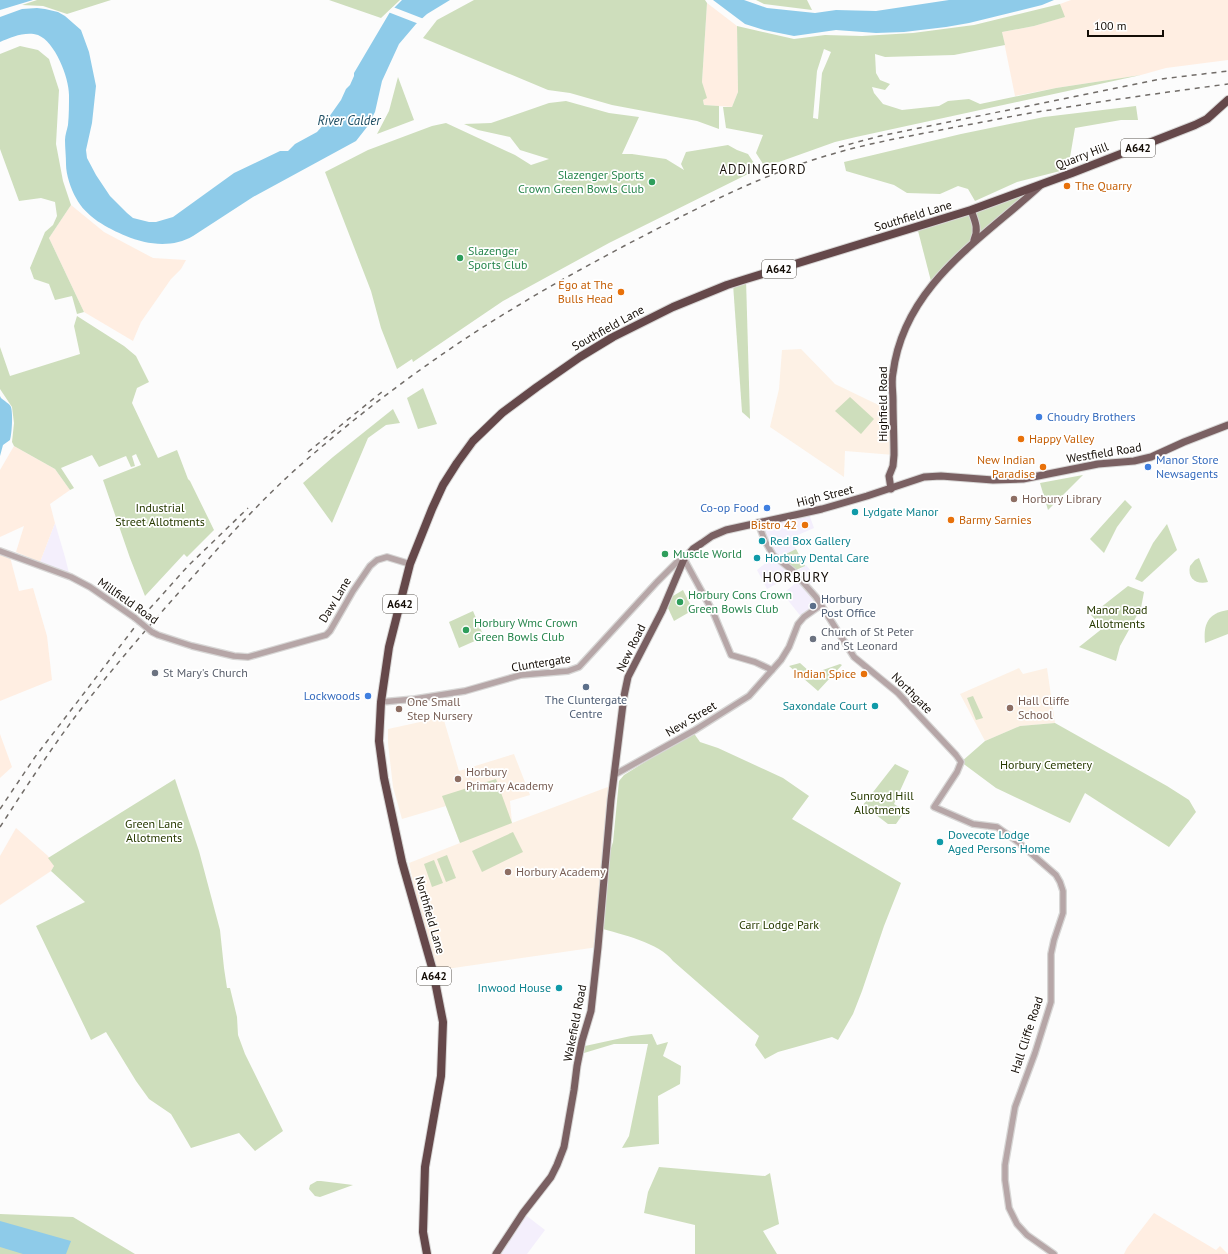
<svg xmlns="http://www.w3.org/2000/svg" width="1228" height="1254" viewBox="0 0 1228 1254" font-family="'PT Sans',sans-serif">
  <style>
    .commercial { fill: #f4effc }
    .industrial { fill: #ffeee2 }
    .built { fill: #fdf1e5 }
    .green { fill: #cedebc; fill-rule: evenodd }
    .water { fill: #8ecbe9 }
    .pier { fill: #fcfcfc }
    .lines { fill: none; stroke-linecap: round; stroke-linejoin: round }
    .minor-casing { stroke: #d7d6d5; stroke-width: 8 }
    .major-casing { stroke: #d7d6d5; stroke-width: 9 }
    .highway-casing { stroke: #d7d6d5; stroke-width: 10 }
    .minor { stroke: #b6a6a7; stroke-width: 5.5 }
    .major { stroke: #7a6062; stroke-width: 7 }
    .highway { stroke: #65484a; stroke-width: 8 }
    .rail { stroke: #716c68; stroke-width: 1.5; stroke-dasharray: 5 5; stroke-linecap: butt }
    .minor-bridge-casing { stroke: #d7d6d5; stroke-width: 8; stroke-linecap: butt }
    .minor-bridge { stroke: #b6a6a7; stroke-width: 5.5 }
    .leisure-dot { fill: #2e9e5b; stroke: #fff; stroke-width: 1.5 }
    .food-dot { fill: #e8710a; stroke: #fff; stroke-width: 1.5 }
    .shop-dot { fill: #3f7fe0; stroke: #fff; stroke-width: 1.5 }
    .education-dot { fill: #8d6e63; stroke: #fff; stroke-width: 1.5 }
    .culture-dot { fill: #0f9aa8; stroke: #fff; stroke-width: 1.5 }
    .service-dot { fill: #5c6f8a; stroke: #fff; stroke-width: 1.5 }
    .worship-dot { fill: #6b7280; stroke: #fff; stroke-width: 1.5 }
    .labels { text-anchor: middle; stroke-width: 3.5; stroke-linejoin: round; paint-order: stroke }
    .shield { fill: #fff; stroke: #5a5651; stroke-width: 1 }
    .shield-label { font-size: 11px; font-weight: bold; fill: #140d06 }
    .street-label { font-size: 12px; fill: #140d06; stroke: #fff }
    .leisure-label { font-size: 12px; fill: #27864d; stroke: #fff; text-anchor: start }
    .food-label { font-size: 12px; fill: #c56008; stroke: #fff; text-anchor: end }
    .shop-label { font-size: 12px; fill: #366cbe; stroke: #fff; text-anchor: start }
    .education-label { font-size: 12px; fill: #785e54; stroke: #fff; text-anchor: start }
    .park-label { font-size: 12px; fill: #273a00; stroke: #fff }
    .culture-label { font-size: 12px; fill: #0d838f; stroke: #fff; text-anchor: start }
    .service-label { font-size: 12px; fill: #4e5e75; stroke: #fff; text-anchor: start }
    .worship-label { font-size: 12px; fill: #5b616d; stroke: #fff; text-anchor: start }
    .water-label { font-size: 13px; font-style: italic; fill: #1c4d62; stroke: #fff }
    .neighbourhood-label { font-size: 13px; letter-spacing: 1px; fill: #140d06; stroke: #fff }
    .quarter-label { font-size: 14px; letter-spacing: 1px; fill: #140d06; stroke: #fff }
  </style>
  <rect width="100%" height="100%" fill="#fcfcfc"/>
  <!-- commercial -->
  <g class="commercial">
    <path d="M809,514L814,528L791,538L796,549L787,554L794,569L797,571L806,565L817,578L806,587L820,605L802,618L787,599L785,592L799,580L791,573L784,580L767,589L757,570L773,557L760,526Z"/>
    <path d="M55,523L65,557L69,573L40,562Z"/>
    <path d="M523,1213L545,1230L527,1254H496Z"/>
  </g>
  <!-- industrial -->
  <g class="industrial">
    <path d="M1071,0H1228V60L1166,68L1141,75L1056,88L1015,96L1002,32L1034,26L1064,17L1060,4Z"/>
    <path d="M707,3L737,26L738,92L732,107L704,105L703,100L706,98L702,82Z"/>
    <path d="M71,205L104,232L153,258L186,260L181,269L171,279L141,322L133,341L84,312L49,238Z"/>
    <path d="M14,446L55,469L70,490L50,504L55,523L40,562L16,552L24,526L0,537V470Z"/>
    <path d="M0,554L10,557L19,591L33,588L47,636L52,680L0,701Z"/>
    <path d="M0,734L12,767L0,778Z"/>
    <path d="M16,828L48,856L54,866L51,871L0,905V856Z"/>
    <path d="M1154,1213L1216,1250L1220,1246L1228,1254H1124L1127,1248Z"/>
  </g>
  <!-- built -->
  <g class="built">
    <path d="M801,349L835,384L893,412L894,455L845,451L844,477L770,427L779,389L782,350Z"/>
    <path d="M1019,668L1023,674L1047,668L1055,723L1020,726L985,741L960,694Z"/>
    <path d="M443,717L459,771L514,754L530,795L510,801L512,823L613,785L598,947L433,971L409,863L460,843L446,806L402,819L393,787L388,743V729Z"/>
  </g>
  <!-- green -->
  <g class="green">
    <path d="M37,0H111L67,14L43,6L22,5Z"/>
    <path d="M329,0H400L381,18Z"/>
    <path d="M474,0H705L707,3L702,82L707,98L703,100L704,105L719,106V129L697,121L612,105L570,93L548,90L423,38L437,20Z"/>
    <path d="M756,0H807L812,10L764,4Z"/>
    <path d="M1060,4L1065,17L1034,26L1002,32L1005,45L954,55L885,57L875,54L876,73L880,80L890,84L885,90L872,87L874,93L883,104L902,110L939,106L948,101L969,99L980,104L1056,88L1141,75L856,137L835,142L765,167L756,153L763,135L726,128L723,107H732L738,92L737,26L794,39L825,35L862,36L913,33L974,25ZM824,49L831,52L822,73L818,119L813,118L817,71Z"/>
    <path d="M20,46L38,50L49,59L59,90L56,144L63,181L71,205L49,238L84,312L77,314L72,296L55,300L49,284L34,279L30,268L45,232L53,225L57,216L55,202L41,198L19,201L0,149V54Z"/>
    <path d="M398,77L414,120L377,134L389,111Z"/>
    <path d="M566,101L609,113L639,117L622,154H632L666,159L684,170L681,164L686,152L728,145L737,150L748,154L758,169L609,243L503,301L413,362L412,359L397,369L381,328L371,291L325,172L368,150L432,126L446,123L515,155L531,165L549,159L520,150L510,137L478,130L464,124L491,123L549,103Z"/>
    <path d="M1136,106L1138,120H1121L1075,128L1068,169L1017,182L975,201L968,189L958,186L940,194L907,193L894,185L846,171L844,162L961,134L1044,117Z"/>
    <path d="M1041,185L932,285L917,227Z"/>
    <path d="M746,279L750,419L742,412L733,284Z"/>
    <path d="M77,316L124,346L136,356L149,382L137,388L132,403L158,458L177,450L188,479L190,481L214,530L187,557L184,554L145,596L130,558L103,480L141,465L136,454L132,456L135,466L131,467L126,456L99,467L92,455L61,468L74,488L70,490L55,469L14,446L12,442L14,423L12,407L0,389V347L10,376L80,354L74,326Z"/>
    <path d="M423,388L437,424L418,429L407,398Z"/>
    <path d="M850,397L874,419L861,434L835,411Z"/>
    <path d="M393,409L400,423L386,425L368,438L332,523L303,483L333,457Z"/>
    <path d="M1083,475L1048,510L1040,483Z"/>
    <path d="M1125,500L1132,507L1117,527L1104,553L1090,539Z"/>
    <path d="M1167,524L1177,550L1142,582L1135,579L1153,543Z"/>
    <path d="M796,549L805,566L796,570L787,563L790,559L786,554Z"/>
    <path d="M1199,558L1208,582C1197,585 1187,579 1190,566L1195,560Z"/>
    <path d="M1128,586L1144,592L1141,608L1120,646L1116,661L1079,647L1103,628L1091,615Z"/>
    <path d="M683,590L693,610L674,621L668,608L673,596Z"/>
    <path d="M1228,610V634L1205,643C1203,624 1208,613 1228,610Z"/>
    <path d="M473,611L484,637L459,648L449,622Z"/>
    <path d="M800,663L810,672L820,671L840,664L842,665L818,691L789,666Z"/>
    <path d="M973,696L983,718L976,720L967,698Z"/>
    <path d="M1055,723L1167,786L1189,800L1196,812L1169,847L1085,793L1070,823L996,788L961,762L985,741L1020,726Z"/>
    <path d="M693,732L700,742L718,748L783,778L809,796L792,819L901,883L884,926L862,991L853,1014L838,1040L832,1037L778,1052L765,1059L755,1045L759,1036L673,961C660,943 620,934 600,928L606,863L613,842L619,781L624,775Z"/>
    <path d="M895,764L909,771L894,804L905,811L896,824H888L863,805Z"/>
    <path d="M175,779L199,851L220,930L224,968L227,988H230L237,1017L238,1035L245,1054L283,1131L255,1151L239,1133L191,1148L171,1114L149,1099L136,1081L106,1032L91,1040L36,926L85,902L51,871L54,866L48,858Z"/>
    <path d="M496,779L512,823L460,843L442,796Z"/>
    <path d="M513,832L523,852L482,872L472,851Z"/>
    <path d="M447,855L456,878L446,882L437,859Z"/>
    <path d="M434,860L443,883L432,887L424,864Z"/>
    <path d="M652,1034L657,1045L668,1042L663,1056L681,1066L680,1084L658,1096L659,1144L622,1148L629,1136L648,1044H614L584,1053L585,1046L631,1036Z"/>
    <path d="M659,1167L765,1176L770,1173L779,1224L763,1231L777,1254H695V1225L644,1213L648,1192Z"/>
    <path d="M317,1181H321L353,1185L320,1197L315,1196L309,1189L310,1185Z"/>
    <path d="M0,1214L73,1217L135,1254H0Z"/>
  </g>
  <!-- water -->
  <g class="water">
    <path d="M0,0H33L0,10Z"/>
    <path d="M402,0H450L427,14L416,24L399,44L382,81L375,112L367,127L356,141L253,197L193,236C173,248 147,245 126,236C107,228 86,217 76,198C71,189 66,175 66,164C66,156 65,148 65,140C65,135 67,130 68,125C69,115 69,104 69,95C69,77 55,42 38,35C26,31 11,37 0,42V17L22,9L37,8L45,9L58,12L65,16L81,30L89,52L96,86L92,123L86,150L87,158L96,175L110,196L127,213L133,218L149,222H156L173,217L234,173L280,151H288L295,144L317,132L324,124L341,100L346,89L350,85L354,76V73L390,12Z"/>
    <path d="M713,0H744L767,8L815,13L836,10L876,11L949,0H1054L1042,5L969,23L946,27L904,32L876,33L836,30L794,36L764,30L745,24Z"/>
    <path d="M0,396L1,398C4,401 9,403 11,407C13,414 12,434 10,440L3,445L0,456Z"/>
    <path d="M0,1221L71,1241L66,1254H23L0,1247Z"/>
  </g>
  <!-- pier -->
  <path class="pier" d="M393,7L424,19L419,24L388,12Z"/>
  <g class="lines">
    <!-- minor casing -->
    <g class="minor-casing">
      <g id="minor">
        <path d="M758,523L765,541L773,555L793,571L816,597L854,657L898,693L956,755L961,762L957,772L934,807L973,824L997,827L1018,842L1056,875L1060,882L1063,891V913L1054,940L1051,954V1002L1035,1053L1015,1107L1005,1165V1180L1009,1208L1017,1224L1027,1235L1054,1254"/>
        <path d="M0,551L71,577L90,587L135,618"/>
        <path d="M152,632L158,635L192,646L234,656L248,657L326,635L330,631L353,591L370,566L377,560L387,557L410,564"/>
        <path d="M381,702L415,699L465,691L521,675L568,671L579,667L657,582L677,562L684,559L713,612L731,655L755,662L772,670"/>
        <path d="M614,775L695,730L749,696L781,660L789,647L798,624L804,617L821,605"/>
      </g>
    </g>
    <!-- major casing -->
    <g class="major-casing">
      <g id="major">
        <path d="M971,210C975,221 979,229 974,240"/>
        <path d="M891,489L889,476L893,466L894,455C894,436 893,418 893,400C893,391 891,381 893,373C904,285 981,240 1041,185"/>
        <path d="M496,1254L523,1213L551,1177L557,1165L564,1147L574,1090L577,1066L582,1041L591,1011L598,947L611,800L624,696L628,677L662,611L684,559L693,549L702,543L712,536L726,530L822,509L867,496L924,477L941,476L993,480L1023,479L1098,464L1134,461L1151,457L1184,442L1228,425"/>
      </g>
    </g>
    <!-- highway casing -->
    <g class="highway-casing">
      <path id="highway" d="M427,1254L423,1232L425,1167L441,1076L443,1022L433,971L402,862L384,778L379,741L381,702L389,647L410,564L432,509L443,485L457,463L473,441L502,413L537,387L580,357L613,337L673,307L727,285L746,279L971,210L1072,173L1195,125L1207,119L1228,100"/>
    </g>
    <!-- minor -->
    <use href="#minor" class="minor"/>
    <!-- major -->
    <use href="#major" class="major"/>
    <!-- highway -->
    <use href="#highway" class="highway"/>
    <!-- rail -->
    <g class="rail">
      <path d="M839,147L880,136L1161,79L1228,71"/>
      <path d="M308,452L383,391"/>
      <path d="M0,809L35,757L144,615L188,566L248,508"/>
      <path d="M0,827C26,787 52,747 81,709C113,668 147,628 182,589C219,547 255,506 296,469C365,408 440,352 519,305C553,284 589,265 624,246C690,212 757,176 829,155C872,142 917,135 961,126C991,121 1020,114 1050,110C1109,100 1168,92 1228,84"/>
    </g>
    <!-- minor-bridge casing -->
    <g class="minor-bridge-casing">
      <path id="minor-bridge" d="M135,618L152,632"/>
    </g>
    <!-- minor-bridge -->
    <use href="#minor-bridge" class="minor-bridge"/>
  </g>
  <!-- markers -->
  <g class="leisure-dot">
    <circle cx="652" cy="182" r="4"/>
    <circle cx="460" cy="258" r="4"/>
    <circle cx="665" cy="554" r="4"/>
    <circle cx="680" cy="602" r="4"/>
    <circle cx="466" cy="630" r="4"/>
  </g>
  <g class="food-dot">
    <circle cx="1067" cy="186" r="4"/>
    <circle cx="621" cy="292" r="4"/>
    <circle cx="1021" cy="439" r="4"/>
    <circle cx="1043" cy="467" r="4"/>
    <circle cx="951" cy="520" r="4"/>
    <circle cx="805" cy="525" r="4"/>
    <circle cx="864" cy="674" r="4"/>
  </g>
  <g class="shop-dot">
    <circle cx="1039" cy="417" r="4"/>
    <circle cx="1148" cy="467" r="4"/>
    <circle cx="767" cy="508" r="4"/>
    <circle cx="368" cy="696" r="4"/>
  </g>
  <g class="education-dot">
    <circle cx="1014" cy="499" r="4"/>
    <circle cx="1010" cy="708" r="4"/>
    <circle cx="399" cy="709" r="4"/>
    <circle cx="458" cy="779" r="4"/>
    <circle cx="508" cy="872" r="4"/>
  </g>
  <g class="culture-dot">
    <circle cx="855" cy="512" r="4"/>
    <circle cx="762" cy="541" r="4"/>
    <circle cx="757" cy="558" r="4"/>
    <circle cx="875" cy="706" r="4"/>
    <circle cx="940" cy="842" r="4"/>
    <circle cx="559" cy="988" r="4"/>
  </g>
  <g class="service-dot">
    <circle cx="813" cy="606" r="4"/>
    <circle cx="586" cy="687" r="4"/>
  </g>
  <g class="worship-dot">
    <circle cx="813" cy="639" r="4"/>
    <circle cx="155" cy="673" r="4"/>
  </g>
  <g class="labels">
    <!-- shield labels -->
    <g class="shield">
      <rect x="1121" y="139" width="34" height="18" rx="3"/>
      <rect x="762" y="260" width="34" height="18" rx="3"/>
      <rect x="383" y="595" width="34" height="18" rx="3"/>
      <rect x="417" y="967" width="34" height="18" rx="3"/>
    </g>
    <g class="shield-label">
      <text x="1138" y="152">A642</text>
      <text x="779" y="273">A642</text>
      <text x="400" y="608">A642</text>
      <text x="434" y="980">A642</text>
    </g>
    <!-- street labels -->
    <g class="street-label">
      <text transform="translate(1082 156) rotate(-21)" y="4">Quarry Hill</text>
      <text transform="translate(913 216) rotate(-17)" y="4">Southfield Lane</text>
      <text transform="translate(608 328) rotate(-29)" y="4">Southfield Lane</text>
      <text transform="translate(883 404) rotate(-90)" y="4">Highfield Road</text>
      <text transform="translate(1104 453) rotate(-9)" y="4">Westfield Road</text>
      <text transform="translate(825 496) rotate(-14)" y="4">High Street</text>
      <text transform="translate(335 600) rotate(-59)" y="4">Daw Lane</text>
      <text transform="translate(128 601) rotate(35)" y="4">Millfield Road</text>
      <text transform="translate(631 648) rotate(-64)" y="4">New Road</text>
      <text transform="translate(541 663) rotate(-9)" y="4">Cluntergate</text>
      <text transform="translate(912 693) rotate(45)" y="4">Northgate</text>
      <text transform="translate(691 719) rotate(-31)" y="4">New Street</text>
      <text transform="translate(430 915) rotate(74)" y="4">Northfield Lane</text>
      <text transform="translate(575 1023) rotate(-79)" y="4">Wakefield Road</text>
      <text transform="translate(1027 1035) rotate(-72)" y="4">Hall Cliffe Road</text>
    </g>
    <!-- leisure labels -->
    <g class="leisure-label">
      <text x="644" y="179" text-anchor="end">Slazenger Sports<tspan x="644" dy="14">Crown Green Bowls Club</tspan></text>
      <text x="468" y="255">Slazenger<tspan x="468" dy="14">Sports Club</tspan></text>
      <text x="673" y="558">Muscle World</text>
      <text x="688" y="599">Horbury Cons Crown<tspan x="688" dy="14">Green Bowls Club</tspan></text>
      <text x="474" y="627">Horbury Wmc Crown<tspan x="474" dy="14">Green Bowls Club</tspan></text>
    </g>
    <!-- food labels -->
    <g class="food-label">
      <text x="1075" y="190" text-anchor="start">The Quarry</text>
      <text x="613" y="289">Ego at The<tspan x="613" dy="14">Bulls Head</tspan></text>
      <text x="1029" y="443" text-anchor="start">Happy Valley</text>
      <text x="1035" y="464">New Indian<tspan x="1035" dy="14">Paradise</tspan></text>
      <text x="959" y="524" text-anchor="start">Barmy Sarnies</text>
      <text x="797" y="529">Bistro 42</text>
      <text x="856" y="678">Indian Spice</text>
    </g>
    <!-- shop labels -->
    <g class="shop-label">
      <text x="1047" y="421">Choudry Brothers</text>
      <text x="1156" y="464">Manor Store<tspan x="1156" dy="14">Newsagents</tspan></text>
      <text x="759" y="512" text-anchor="end">Co-op Food</text>
      <text x="360" y="700" text-anchor="end">Lockwoods</text>
    </g>
    <!-- education labels -->
    <g class="education-label">
      <text x="1022" y="503">Horbury Library</text>
      <text x="1018" y="705">Hall Cliffe<tspan x="1018" dy="14">School</tspan></text>
      <text x="407" y="706">One Small<tspan x="407" dy="14">Step Nursery</tspan></text>
      <text x="466" y="776">Horbury<tspan x="466" dy="14">Primary Academy</tspan></text>
      <text x="516" y="876">Horbury Academy</text>
    </g>
    <!-- park labels -->
    <g class="park-label">
      <text x="160" y="512">Industrial<tspan x="160" dy="14">Street Allotments</tspan></text>
      <text x="1117" y="614">Manor Road<tspan x="1117" dy="14">Allotments</tspan></text>
      <text x="1046" y="769">Horbury Cemetery</text>
      <text x="882" y="800">Sunroyd Hill<tspan x="882" dy="14">Allotments</tspan></text>
      <text x="154" y="828">Green Lane<tspan x="154" dy="14">Allotments</tspan></text>
      <text x="779" y="929">Carr Lodge Park</text>
    </g>
    <!-- culture labels -->
    <g class="culture-label">
      <text x="863" y="516">Lydgate Manor</text>
      <text x="770" y="545">Red Box Gallery</text>
      <text x="765" y="562">Horbury Dental Care</text>
      <text x="867" y="710" text-anchor="end">Saxondale Court</text>
      <text x="948" y="839">Dovecote Lodge<tspan x="948" dy="14">Aged Persons Home</tspan></text>
      <text x="551" y="992" text-anchor="end">Inwood House</text>
    </g>
    <!-- service labels -->
    <g class="service-label">
      <text x="821" y="603">Horbury<tspan x="821" dy="14">Post Office</tspan></text>
      <text x="586" y="704" text-anchor="middle">The Cluntergate<tspan x="586" dy="14">Centre</tspan></text>
    </g>
    <!-- worship labels -->
    <g class="worship-label">
      <text x="821" y="636">Church of St Peter<tspan x="821" dy="14">and St Leonard</tspan></text>
      <text x="163" y="677">St Mary's Church</text>
    </g>
    <!-- water labels -->
    <g class="water-label">
      <text x="349" y="125">River Calder</text>
    </g>
    <!-- neighbourhood labels -->
    <g class="neighbourhood-label">
      <text x="763" y="174">ADDINGFORD</text>
    </g>
    <!-- quarter labels -->
    <g class="quarter-label">
      <text x="796" y="582">HORBURY</text>
    </g>
  </g>
  <!-- scale -->
  <path d="M1088 30v6h75v-6" fill="none" stroke="#140d06" stroke-width="2"/>
  <text x="1094" y="30" font-size="12" fill="#140d06" stroke="#ffffff" stroke-width="3" paint-order="stroke">100 m</text>
</svg>
